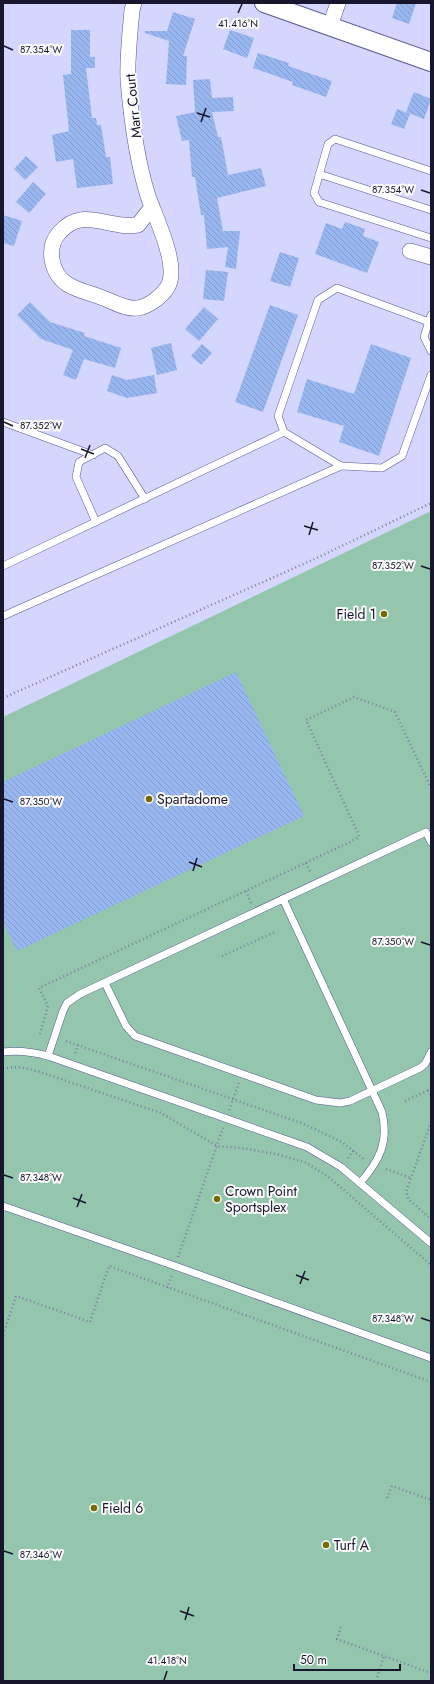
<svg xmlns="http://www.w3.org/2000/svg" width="434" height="1684" viewBox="0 0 434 1684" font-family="Jost,sans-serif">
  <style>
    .pitch { fill: #93c6ad }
    .building { fill: url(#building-back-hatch) }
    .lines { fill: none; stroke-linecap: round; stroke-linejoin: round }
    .service-casing { stroke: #585790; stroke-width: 8 }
    .minor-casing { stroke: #585790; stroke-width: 16 }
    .tertiary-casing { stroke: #585790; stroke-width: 20 }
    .path { stroke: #7f7fa0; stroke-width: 2.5; stroke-dasharray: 1 3; stroke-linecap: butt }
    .service { stroke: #fff; stroke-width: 7 }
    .minor { stroke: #fff; stroke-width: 15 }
    .tertiary { stroke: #fff; stroke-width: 18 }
    .ticks { fill: none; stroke: #17162d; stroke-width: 1.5 }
    .poi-dot { fill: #746b04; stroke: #fbfbfb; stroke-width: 1.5 }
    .labels { text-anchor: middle; stroke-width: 4; stroke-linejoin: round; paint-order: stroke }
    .street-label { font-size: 14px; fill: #17162d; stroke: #fbfbfb }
    .poi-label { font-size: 14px; fill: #17162d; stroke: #fbfbfb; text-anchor: start }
    .ticks-label { font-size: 10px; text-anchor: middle; fill: #17162d; stroke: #fbfbfb; stroke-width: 4; stroke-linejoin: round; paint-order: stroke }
  </style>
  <defs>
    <pattern id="building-back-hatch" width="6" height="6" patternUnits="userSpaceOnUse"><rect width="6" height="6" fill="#98b6f0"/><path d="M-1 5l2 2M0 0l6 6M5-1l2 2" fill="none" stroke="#829cce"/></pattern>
  </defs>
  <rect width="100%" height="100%" fill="#d5d6fe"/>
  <!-- pitch -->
  <path class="pitch" d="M431,511V1681H3V717Z"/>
  <!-- building -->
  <g class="building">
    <path d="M397,3H416L409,24L392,18Z"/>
    <path d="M173,12L195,19L183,56H187L186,85L166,84L169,41L145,33V31H167Z"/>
    <path d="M71,30H90V57H95V68H86L92,118H96L97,125H101L106,157H110L113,184L77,188L73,159L56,162L52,135L69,131L63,75L71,74Z"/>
    <path d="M230,30L254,38L247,58L223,49Z"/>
    <path d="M258,53L289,63L288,66L332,81L326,97L292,85L293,82L253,68Z"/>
    <path d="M210,79L212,98L233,97L234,111L212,112L218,137H221L228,175L261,168L266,186L217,198L223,231H240L236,269L225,267L228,247L207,249L204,215H201L195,177H192L189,140L182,141L176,116L195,112L193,80Z"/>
    <path d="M414,92L431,99L424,119L406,112Z"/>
    <path d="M397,109L410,114L404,129L391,124Z"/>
    <path d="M26,156L38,167L25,180L14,169Z"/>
    <path d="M33,182L46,194L29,213L16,202Z"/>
    <path d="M3,215L22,221L14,246L3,243Z"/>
    <path d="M345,222L365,229L363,236L379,242L367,273L315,254L326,223L342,229Z"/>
    <path d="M280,252L299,258L290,287L270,281Z"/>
    <path d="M206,270L228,272L224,301L203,299Z"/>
    <path d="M30,302L50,322L85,333L84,336L121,348L115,368L84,359L76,380L63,375L73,350L41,339L17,315Z"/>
    <path d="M270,305L298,315L263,412L235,402Z"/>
    <path d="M204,307L218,319L199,341L185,329Z"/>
    <path d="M171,343L177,370L157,375L151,348Z"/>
    <path d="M202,344L212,353L201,365L191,356Z"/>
    <path d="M371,344L411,358L379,456L339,442L344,426L297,412L307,379L354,394Z"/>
    <path d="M112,375L127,380L154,375L157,393L127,398L107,391Z"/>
    <path d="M236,672L304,816L17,951L3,922V782Z"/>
  </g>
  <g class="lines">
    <!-- service casing -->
    <g class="service-casing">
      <g id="service">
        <path d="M431,171L335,139L328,144L314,193L319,202L431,238"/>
        <path d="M319,174L431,210"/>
        <path d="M431,315L424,337L431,351"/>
        <path d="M429,322L337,288L318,300L278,416L284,432L341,466L382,468L402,456L431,375"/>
        <path d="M3,422L93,455"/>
        <path d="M96,522L76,477L79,462L105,448L118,456L145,499"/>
        <path d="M3,566L284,432"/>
        <path d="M3,616L341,466"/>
        <path d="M283,899L382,1112C389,1142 380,1160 360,1183"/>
        <path d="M105,983L126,1026L135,1036L316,1100L340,1103L350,1101L420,1068L425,1064L431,1052"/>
        <path d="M3,1052C19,1050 33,1052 48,1056L307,1147L341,1167L431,1243"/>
        <path d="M48,1056L63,1011L67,1003L80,994L426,832L431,842"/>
        <path d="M3,1206L175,1266L431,1358"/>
      </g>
    </g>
    <!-- minor casing -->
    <g class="minor-casing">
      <g id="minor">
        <path d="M134,3L132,10C130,33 127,57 128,80C131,116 137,161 148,196C155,217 181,268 167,288C161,297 149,306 138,308C127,310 114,302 103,298C93,294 76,290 67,284C51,273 46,248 59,233C83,205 108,230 138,225L152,207"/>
        <path d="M330,26L338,3"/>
        <path d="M410,251L431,257"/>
      </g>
    </g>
    <!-- tertiary casing -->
    <g class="tertiary-casing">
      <path id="tertiary" d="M264,3L431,62"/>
    </g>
    <!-- path -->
    <g class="path">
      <path d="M3,698L319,557L431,503"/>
      <path d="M306,863L311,874"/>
      <path d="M246,891L251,903"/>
      <path d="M222,956L275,932"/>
      <path d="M40,1034L48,1006L39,988L352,841L359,837L356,829L306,720L354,697L395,712L431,788"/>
      <path d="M66,1041L304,1124L342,1142L365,1160"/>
      <path d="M75,1053L78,1045"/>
      <path d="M3,1068L19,1067L37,1071L161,1113L217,1146L241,1148L276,1154L307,1163L331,1179L431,1265"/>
      <path d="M428,1090L431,1096"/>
      <path d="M405,1101L431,1089"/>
      <path d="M229,1110L239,1083"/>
      <path d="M431,1122L406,1192L409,1200L431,1219"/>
      <path d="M348,1158L354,1150"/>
      <path d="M386,1169L411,1178"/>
      <path d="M178,1257L223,1128"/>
      <path d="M167,1288L172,1275"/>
      <path d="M3,1335L16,1296L90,1322L109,1266L431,1382"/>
      <path d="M387,1498L392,1486L431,1500"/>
      <path d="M341,1627L337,1639L431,1673"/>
      <path d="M376,1681L384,1656"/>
    </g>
    <!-- service -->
    <use href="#service" class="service"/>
    <!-- minor -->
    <use href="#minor" class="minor"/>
    <!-- tertiary -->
    <use href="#tertiary" class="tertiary"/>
  </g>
  <!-- ticks -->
  <path class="ticks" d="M238,13L242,4M4,46L13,50M197,113L210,117M201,122L206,108M421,190L430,193M4,422L13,426M81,449L94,454M85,458L90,445M304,526L318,530M309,535L313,522M421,566L430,569M4,799L13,802M189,862L202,867M193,871L197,858M421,942L430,945M4,1175L13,1178M73,1198L86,1203M77,1207L82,1194M296,1275L309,1280M300,1284L305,1271M421,1318L430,1321M4,1551L13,1554M180,1611L194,1616M185,1620L189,1607M164,1680L167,1671"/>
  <!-- markers -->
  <g class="poi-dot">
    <circle cx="384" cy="614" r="4"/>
    <circle cx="149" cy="799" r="4"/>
    <circle cx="217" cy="1199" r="4"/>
    <circle cx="94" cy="1508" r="4"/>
    <circle cx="326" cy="1545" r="4"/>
  </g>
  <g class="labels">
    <!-- street labels -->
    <g class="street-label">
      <text transform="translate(133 106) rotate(-96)" y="5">Marr Court</text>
    </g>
    <!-- poi labels -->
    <g class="poi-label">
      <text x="376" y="619" text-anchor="end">Field 1</text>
      <text x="157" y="804">Spartadome</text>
      <text x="225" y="1196">Crown Point<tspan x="225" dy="16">Sportsplex</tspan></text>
      <text x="102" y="1513">Field 6</text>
      <text x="334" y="1550">Turf A</text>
    </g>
  </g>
  <g class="ticks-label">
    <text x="238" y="27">41.416°N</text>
    <text x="41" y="53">87.354°W</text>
    <text x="393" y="193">87.354°W</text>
    <text x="41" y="429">87.352°W</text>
    <text x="393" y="569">87.352°W</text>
    <text x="41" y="805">87.350°W</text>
    <text x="393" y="945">87.350°W</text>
    <text x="41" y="1181">87.348°W</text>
    <text x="393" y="1322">87.348°W</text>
    <text x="41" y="1558">87.346°W</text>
    <text x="167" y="1664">41.418°N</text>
  </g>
  <!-- border -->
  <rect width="434" height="1684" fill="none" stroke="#17162d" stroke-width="8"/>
  <!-- scale -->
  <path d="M294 1664v6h106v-6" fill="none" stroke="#17162d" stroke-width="2"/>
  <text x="300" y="1664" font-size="12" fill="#17162d" stroke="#fbfbfb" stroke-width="3" paint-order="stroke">50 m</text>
</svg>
